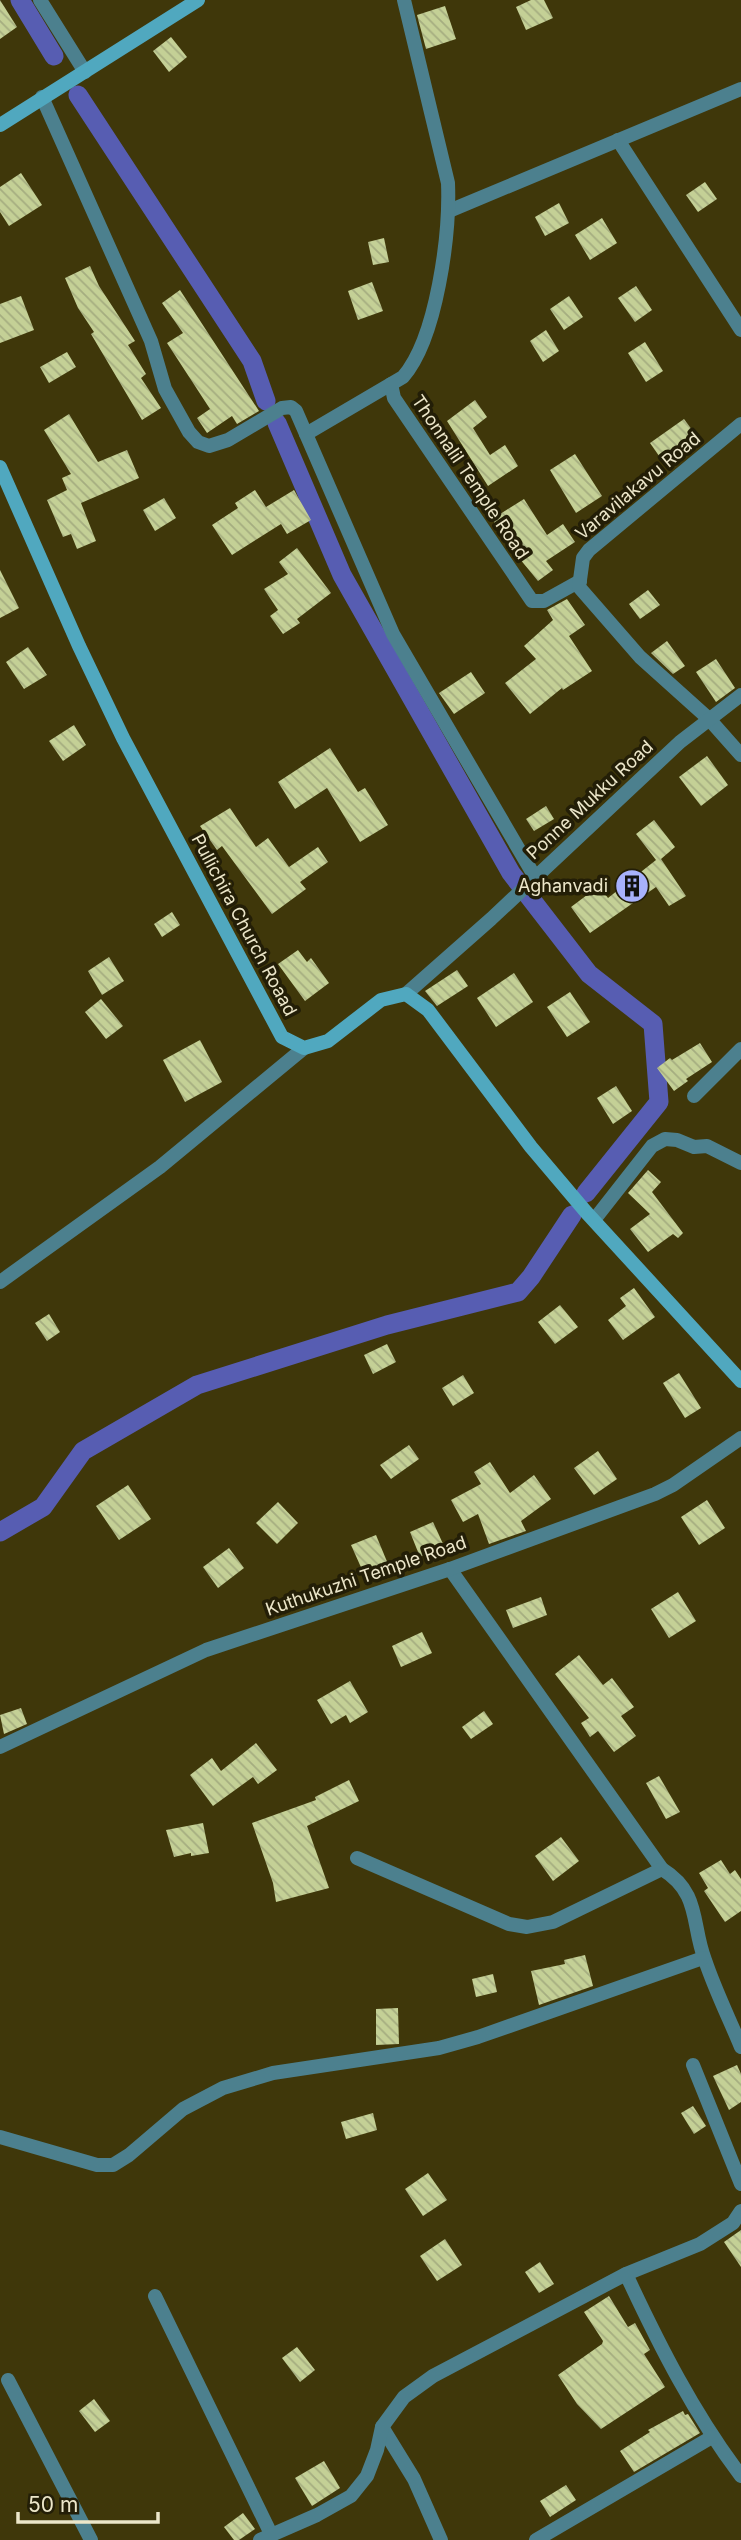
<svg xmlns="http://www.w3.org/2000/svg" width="741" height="2540" viewBox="0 0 741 2540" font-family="Inter,sans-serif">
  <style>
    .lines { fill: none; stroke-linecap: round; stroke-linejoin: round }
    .canal { stroke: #575db2; stroke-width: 19 }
    .building { fill: url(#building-back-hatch) }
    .minor { stroke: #4c808e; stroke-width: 14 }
    .secondary { stroke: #50a8bf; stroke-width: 14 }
    .labels { text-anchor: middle; stroke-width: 7; stroke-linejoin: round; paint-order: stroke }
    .street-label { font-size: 18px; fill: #ece6c9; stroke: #231e07 }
    .poi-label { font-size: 18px; fill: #ece6c9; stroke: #231e07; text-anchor: end }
  </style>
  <defs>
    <pattern id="building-back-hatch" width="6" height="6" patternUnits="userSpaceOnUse" patternTransform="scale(1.75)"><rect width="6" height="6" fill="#c4d096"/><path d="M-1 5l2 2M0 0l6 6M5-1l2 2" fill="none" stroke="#a5ad80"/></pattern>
  </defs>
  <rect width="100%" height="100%" fill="#3f370a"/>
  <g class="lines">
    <!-- canal -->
    <g class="canal">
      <path d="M20,0L54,56"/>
      <path d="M78,95L252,361L266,401"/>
      <path d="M277,423L342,575L511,873L589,974L653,1024L659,1102L586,1193"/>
      <path d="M0,1532L43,1507L83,1451L197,1385L387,1325L518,1292L531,1277L572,1215"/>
    </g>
  </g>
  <!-- building -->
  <g class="building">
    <path d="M0,0L17,27L0,39Z"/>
    <path d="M531,0H544L553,18L526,30L516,7Z"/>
    <path d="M445,6L456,39L426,49L417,15Z"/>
    <path d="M171,37L187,57L169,72L153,51Z"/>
    <path d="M21,173L42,205L9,226L0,212V187Z"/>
    <path d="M705,182L717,199L698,212L686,195Z"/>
    <path d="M559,203L569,223L545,236L535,217Z"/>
    <path d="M602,218L617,243L590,260L575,235Z"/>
    <path d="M384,238L389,262L373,265L368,242Z"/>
    <path d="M90,266L99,286L135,341L128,345L146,374L141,378L161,408L142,420L91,334L94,332L78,308L65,278Z"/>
    <path d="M372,282L383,311L358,320L348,291Z"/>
    <path d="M636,286L652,310L635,322L618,298Z"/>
    <path d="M180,290L259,411L237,424L232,416L207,433L197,418L210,409L167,343L183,333L162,303Z"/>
    <path d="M21,296L34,330L0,343V304Z"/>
    <path d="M569,296L583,317L564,330L550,309Z"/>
    <path d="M546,330L559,351L543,362L530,341Z"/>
    <path d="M645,342L663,371L646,382L628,353Z"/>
    <path d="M67,352L76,367L49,383L40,367Z"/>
    <path d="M475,400L487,417L473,428L490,455L505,445L518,466L488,486L447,421Z"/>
    <path d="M69,414L98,462L127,450L139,478L81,503L96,541L77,549L71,534L63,537L47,500L67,490L62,478L71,474L44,430Z"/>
    <path d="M684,419L698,438L664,463L650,443Z"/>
    <path d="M575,454L602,496L576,513L550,470Z"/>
    <path d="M255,490L266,507L294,490L311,520L287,534L281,524L232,555L212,525L238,508L235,503Z"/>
    <path d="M164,498L176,518L155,531L143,510Z"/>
    <path d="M524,499L547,535L563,524L575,542L546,561L553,570L538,581L510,547L492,519Z"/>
    <path d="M297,548L331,593L297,619L300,623L283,634L270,616L278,610L264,589L288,574L279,562Z"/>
    <path d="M0,570L19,608L0,618Z"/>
    <path d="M648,590L660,605L640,619L629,604Z"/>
    <path d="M567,599L585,625L569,636L592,671L563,690L562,688L530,714L505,683L536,659L524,646L553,620L547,610Z"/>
    <path d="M667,641L685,666L673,674L651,653Z"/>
    <path d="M28,647L47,675L24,689L6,662Z"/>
    <path d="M716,659L735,688L716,702L696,672Z"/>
    <path d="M471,672L485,693L454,714L439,693Z"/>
    <path d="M74,725L86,745L63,761L49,741Z"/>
    <path d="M330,748L358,792L365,788L388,825L360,842L327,788L295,809L278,782Z"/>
    <path d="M707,756L728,785L701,806L679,777Z"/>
    <path d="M546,806L554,819L534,831L526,819Z"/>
    <path d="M230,808L256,847L268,838L289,867L318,847L328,862L300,882L306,889L272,914L222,846L217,850L200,826Z"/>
    <path d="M654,820L675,847L661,859L686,896L669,906L656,887L590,933L571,907L599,886L608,898L656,860L636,834Z"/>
    <path d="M172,912L180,925L162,937L154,924Z"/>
    <path d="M298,950L307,962L311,958L329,983L305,1001L278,964Z"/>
    <path d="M109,957L124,981L102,995L88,971Z"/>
    <path d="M457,970L468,986L437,1006L425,991Z"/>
    <path d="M514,973L533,1002L496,1027L477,998Z"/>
    <path d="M570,992L590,1022L567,1037L547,1007Z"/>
    <path d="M101,999L123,1026L106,1039L85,1012Z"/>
    <path d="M200,1040L222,1082L185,1102L163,1060Z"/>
    <path d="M700,1043L712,1062L686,1079L688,1081L674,1091L657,1068L670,1058L672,1060Z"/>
    <path d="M616,1086L632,1111L613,1124L597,1098Z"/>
    <path d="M648,1170L661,1182L652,1192L683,1233L678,1238L673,1234L648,1252L630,1229L650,1214L628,1193Z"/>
    <path d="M634,1288L655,1317L623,1340L608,1320L626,1306L620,1298Z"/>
    <path d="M560,1305L578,1327L555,1344L538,1322Z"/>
    <path d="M49,1314L60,1332L47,1341L35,1323Z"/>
    <path d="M387,1344L396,1362L373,1374L364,1355Z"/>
    <path d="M679,1373L701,1408L685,1418L663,1383Z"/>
    <path d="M463,1375L474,1393L453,1406L442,1388Z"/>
    <path d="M409,1445L419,1459L391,1479L380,1465Z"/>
    <path d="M598,1451L617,1479L594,1495L574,1468Z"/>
    <path d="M490,1462L510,1493L534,1475L551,1499L521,1521L526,1531L489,1544L478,1514L463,1522L451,1500L481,1484L474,1472Z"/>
    <path d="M128,1485L151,1519L119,1540L96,1506Z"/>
    <path d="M707,1500L725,1528L699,1545L681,1517Z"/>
    <path d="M278,1502L298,1523L277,1544L256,1523Z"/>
    <path d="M433,1522L444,1546L420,1557L410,1532Z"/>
    <path d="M376,1535L388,1564L364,1574L351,1545Z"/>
    <path d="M229,1548L244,1568L218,1588L203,1567Z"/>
    <path d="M678,1592L696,1621L669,1638L651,1609Z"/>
    <path d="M541,1597L547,1615L513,1628L506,1610Z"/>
    <path d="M422,1632L432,1653L401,1667L392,1646Z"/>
    <path d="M579,1655L603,1685L612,1678L634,1707L621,1716L636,1736L614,1752L598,1731L590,1737L581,1723L589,1718L555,1674Z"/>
    <path d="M350,1681L368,1712L350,1723L346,1715L331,1724L317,1700Z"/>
    <path d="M21,1708L27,1724L4,1734L0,1715Z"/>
    <path d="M484,1711L493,1724L471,1739L462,1727Z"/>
    <path d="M256,1743L277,1770L258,1784L253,1777L213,1806L190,1775L212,1758L221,1771Z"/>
    <path d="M659,1776L680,1812L666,1819L646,1783Z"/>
    <path d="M349,1780L359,1801L307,1826L329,1888L276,1902L273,1883L252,1823L316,1800L315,1797Z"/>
    <path d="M203,1823L209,1853L191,1856V1853L174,1857L166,1830Z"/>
    <path d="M561,1837L579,1861L553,1881L535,1856Z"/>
    <path d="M721,1860L730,1874L735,1870L741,1879V1911L725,1922L704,1891L708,1888L699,1873Z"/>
    <path d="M585,1955L593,1986L539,2005L531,1971L565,1964L564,1960Z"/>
    <path d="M493,1974L497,1992L476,1997L472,1979Z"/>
    <path d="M398,2008L399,2044L376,2045V2009Z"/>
    <path d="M737,2065L741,2074V2102L729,2110L713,2076Z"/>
    <path d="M693,2106L706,2126L694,2134L681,2113Z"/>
    <path d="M373,2113L377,2130L346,2139L341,2122Z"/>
    <path d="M428,2173L447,2200L423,2216L405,2189Z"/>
    <path d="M741,2230V2267L724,2242Z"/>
    <path d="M445,2239L462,2265L437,2281L420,2256Z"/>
    <path d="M540,2262L554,2284L539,2293L525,2272Z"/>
    <path d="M609,2296L628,2327L635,2323L650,2350L644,2354L665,2387L601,2429L577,2404L558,2375L602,2344L603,2341L584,2312Z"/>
    <path d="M297,2347L315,2370L300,2382L282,2358Z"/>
    <path d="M94,2399L110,2421L95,2432L79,2411Z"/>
    <path d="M683,2411L685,2415L688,2414L700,2433L634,2472L620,2451L650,2432L648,2430Z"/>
    <path d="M324,2461L340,2488L312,2506L295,2478Z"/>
    <path d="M566,2485L576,2500L550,2517L540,2501Z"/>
    <path d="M243,2513L255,2529L239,2540H234L224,2527Z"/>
  </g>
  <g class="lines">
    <!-- minor -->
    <g class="minor">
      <path d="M40,0L85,72"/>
      <path d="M42,97L151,341L165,389L189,432L198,442L209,446L228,440L282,408L291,407L296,411L393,634L535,877"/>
      <path d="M618,140L741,330"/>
      <path d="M449,211L741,89"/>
      <path d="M391,384L394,398L532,601H544L580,581"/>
      <path d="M741,424L589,550L583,558L579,587L640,657L709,719L741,755"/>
      <path d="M306,434L403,377C437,338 450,234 448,183L404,0"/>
      <path d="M406,994L491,919L680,742L741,695"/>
      <path d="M694,1096L741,1049"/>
      <path d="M594,1220L652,1146L665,1139L677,1140L694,1147L707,1146L741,1163"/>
      <path d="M0,1282L160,1167L304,1048"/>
      <path d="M450,1569L662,1869C701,1893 691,1924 705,1960C715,1990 729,2018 741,2047"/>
      <path d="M0,1747L206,1650L450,1569L655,1494L673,1485L741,1438"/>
      <path d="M357,1858L509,1924L527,1927L553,1922L662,1869"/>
      <path d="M693,2065L741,2184"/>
      <path d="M0,2137L97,2165H113L129,2155L183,2109L223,2088L273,2073L439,2048L478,2037L703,1958"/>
      <path d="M626,2274C659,2345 694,2414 741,2476"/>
      <path d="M155,2296L271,2534"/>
      <path d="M8,2380L91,2540"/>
      <path d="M382,2427L414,2479L441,2540"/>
      <path d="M260,2540L317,2515L351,2496L367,2476L377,2450L382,2427L404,2397L433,2376L626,2274L700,2244L733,2223L741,2211"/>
      <path d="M536,2540L712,2437"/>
    </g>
    <!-- secondary -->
    <g class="secondary">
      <path d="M0,125L198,0"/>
      <path d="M0,467L79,646L123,738L282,1037L304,1048L328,1041L381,1000L406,994L428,1010L531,1147L586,1212L741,1381"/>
    </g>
  </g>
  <!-- icons -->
  <defs>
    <g id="building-disc" transform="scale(1.75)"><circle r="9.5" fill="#a7b1fc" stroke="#231e07"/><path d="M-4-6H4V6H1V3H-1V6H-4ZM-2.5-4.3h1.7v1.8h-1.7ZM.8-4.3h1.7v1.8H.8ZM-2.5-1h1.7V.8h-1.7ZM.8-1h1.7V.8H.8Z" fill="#111"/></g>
  </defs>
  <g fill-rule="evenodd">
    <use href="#building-disc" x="632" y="886"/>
  </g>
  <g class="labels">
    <!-- street labels -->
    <g class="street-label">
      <text transform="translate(470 477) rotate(56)" y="6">Thonnalil Temple Road</text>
      <text transform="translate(638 486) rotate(-40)" y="6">Varavilakavu Road</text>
      <text transform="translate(590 800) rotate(-43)" y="6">Ponne Mukku Road</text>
      <text transform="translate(244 925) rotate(62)" y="6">Pullichira Church Roaad</text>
      <text transform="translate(366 1576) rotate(-19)" y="6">Kuthukuzhi Temple Road</text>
    </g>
    <!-- poi labels -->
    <g class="poi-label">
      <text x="608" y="892">Aghanvadi</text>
    </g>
  </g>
  <!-- scale -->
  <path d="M18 2512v10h140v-10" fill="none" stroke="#ece6c9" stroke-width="3.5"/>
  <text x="28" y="2512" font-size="21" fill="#ece6c9" stroke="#231e07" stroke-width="5" paint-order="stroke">50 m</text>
</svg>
